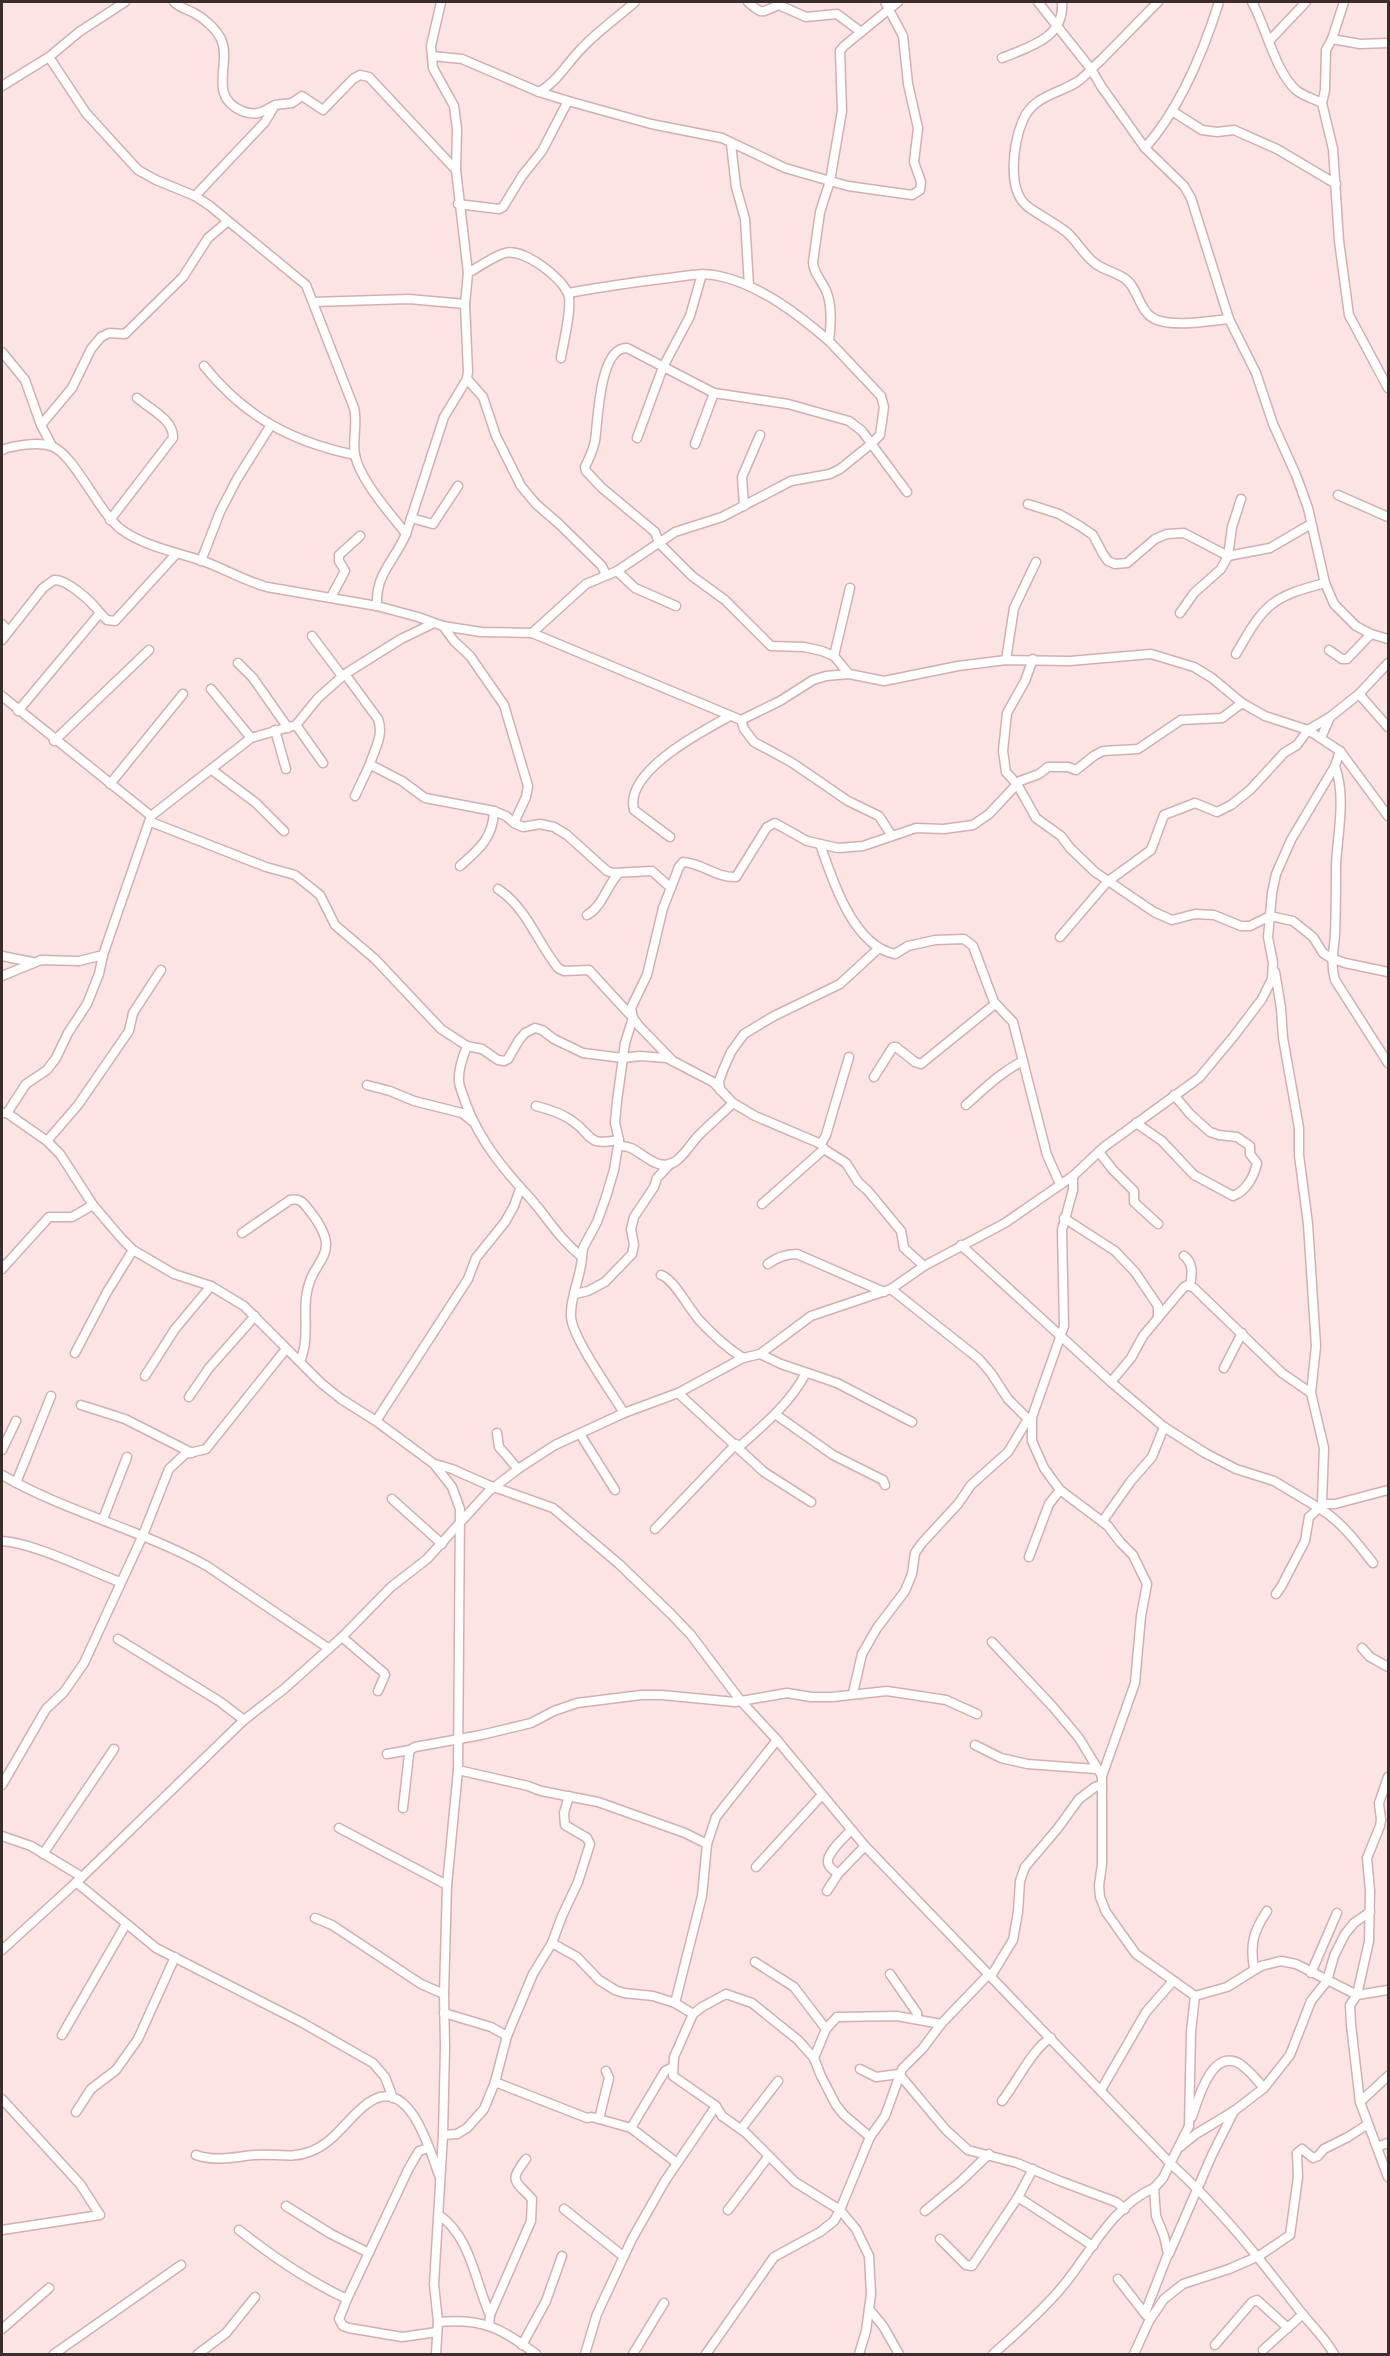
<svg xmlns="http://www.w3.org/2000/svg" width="1390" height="2356" viewBox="0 0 1390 2356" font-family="'Fira Sans Condensed',sans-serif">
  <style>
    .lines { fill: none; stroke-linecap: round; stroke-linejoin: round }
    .minor-casing { stroke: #d5afaf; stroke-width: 11 }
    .minor { stroke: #fff; stroke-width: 8 }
  </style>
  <rect width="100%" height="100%" fill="#fce4e4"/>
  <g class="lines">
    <!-- minor casing -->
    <g class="minor-casing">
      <g id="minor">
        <path d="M174,2C180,8 187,9 194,13C204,18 216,29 221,39C232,63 207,96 242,111C255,116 261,113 273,106"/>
        <path d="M748,2C764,16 760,12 779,5L806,17L837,14L861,32"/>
        <path d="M1038,2L1091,69L1101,86L1145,148L1184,186L1191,198L1229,319L1256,373L1273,424L1296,475L1308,508L1325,583L1334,604L1356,626L1371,634L1388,639"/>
        <path d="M1158,2C1139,21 1120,41 1101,60C1093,67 1086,76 1077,82C1058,94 1033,96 1023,120C1014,141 1006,189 1027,206C1039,215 1053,222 1065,231C1077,240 1083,255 1096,264C1104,270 1115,272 1124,278C1139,287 1138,313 1157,320C1177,327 1208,321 1229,319"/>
        <path d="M1252,2C1266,27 1275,71 1296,90C1303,96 1314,99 1322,103L1333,149L1339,241L1349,315L1388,388"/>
        <path d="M1332,39L1360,44L1388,43"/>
        <path d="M1270,40L1306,2"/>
        <path d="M432,56L462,59L539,92L568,101L651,124L722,138L785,168L830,181L848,186L912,195L920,190L921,182L914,162L918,128L908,84L903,36L885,2"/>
        <path d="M49,57L86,113L138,170L156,180L195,196L210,206L306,285L354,408C358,423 352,440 355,455C360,480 390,513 406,534"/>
        <path d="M1002,58C1029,47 1065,38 1062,2"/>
        <path d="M2,86L49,57L79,32L125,2"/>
        <path d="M539,92C557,82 567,63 582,48C598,31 617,18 635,2"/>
        <path d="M1322,103L1325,90L1326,50L1332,39L1344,2"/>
        <path d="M1172,111L1202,130L1217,132L1234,130L1277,149L1336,184"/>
        <path d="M731,144L736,187L745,219L749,286"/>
        <path d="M1145,148C1181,107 1203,53 1219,2"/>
        <path d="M195,196L265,122L275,105L292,103L302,96L323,110L353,79L360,75L369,77L456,170"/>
        <path d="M458,204L499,209L503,207L522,176L542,151L568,101"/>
        <path d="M468,273C479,267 492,257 505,253C523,248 562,277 568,294C573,305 563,344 561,358"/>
        <path d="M568,293C602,287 635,282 669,278C685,276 702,272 719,276C760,285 798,314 829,341"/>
        <path d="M313,302L409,299L465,304"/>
        <path d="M2,352L25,380L41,425L52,446"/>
        <path d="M204,366C245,417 292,442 355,455"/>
        <path d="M467,379L483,397L496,436L521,486L536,504L558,523L602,566L606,575"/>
        <path d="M41,425L72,388L91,349L101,337L109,333L125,334L183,277L208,238L227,222"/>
        <path d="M637,438L663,367L690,316L702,274"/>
        <path d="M695,444L714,393"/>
        <path d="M2,450C14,445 38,442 51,446C74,453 99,514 122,530C146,547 176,552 203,561C225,569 245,581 267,587L377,606L418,617L443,626L481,632L532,633L741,720L780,701L813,680L826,676L849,674L884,681L958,666L1006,660L1070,661L1151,654L1194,667L1212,678L1242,703L1265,716L1308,730L1340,751L1388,816"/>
        <path d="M1338,495L1388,517"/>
        <path d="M1028,504L1059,514L1080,526L1093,535L1103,554L1108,561L1115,564L1127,563L1155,539L1167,534L1184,533L1228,556L1270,548L1311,524"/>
        <path d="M744,506L742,477L760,435"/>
        <path d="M411,518L433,524L458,486"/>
        <path d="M110,520L173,438C174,420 149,408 137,398"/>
        <path d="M201,561L220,512L237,479L271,425"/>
        <path d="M617,571L635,588L676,606"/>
        <path d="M331,597L345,571L339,561V555L360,536"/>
        <path d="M377,606C375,574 394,562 406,534L444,417L467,379L468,371L465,304L468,273L456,170L457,129L454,106L433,68L431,46L441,2"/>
        <path d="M1180,613L1194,593L1221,569L1228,556L1232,527L1241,499"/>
        <path d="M2,624L8,631"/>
        <path d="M443,626L454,641L470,656L504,705L528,786L526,797L514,823"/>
        <path d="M532,633L586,584L617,571L675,532L722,517L791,481L830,474L840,469L871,444L880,435L884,407L881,396L829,341C831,326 832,307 827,293C823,282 813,273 813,262L820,212L830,181L842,111L840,51L844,46L898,2"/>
        <path d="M312,636L342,676"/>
        <path d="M2,640L43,588L54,580C67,579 92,602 100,613"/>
        <path d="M1329,650L1342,659H1347L1371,634"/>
        <path d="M1236,654C1264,605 1270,597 1325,583"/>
        <path d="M834,656L850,588"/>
        <path d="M1033,659L1025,681L1007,713L1003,751L1006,772L1017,784L1036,818L1061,836L1070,848L1095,872L1154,912L1172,920L1195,914L1214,915L1241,926H1250L1270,916L1293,921L1313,937L1323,953L1331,958L1345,963L1388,972"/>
        <path d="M1006,660L1014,608L1036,562"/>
        <path d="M238,663L253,678L288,728"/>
        <path d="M345,674L378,719C384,735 375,748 370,764L373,766L402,781L425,798L494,811L506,816L514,823L523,827L540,824L554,827L567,835L607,871L613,873L652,871L671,888"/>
        <path d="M849,674L834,656L822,651L804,647L771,646L725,600L692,576L659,543L655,532L602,488L586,471L585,467C589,459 593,450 595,441C598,422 599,347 627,348L714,393L788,404L849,421L862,431L907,492"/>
        <path d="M211,689L251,738"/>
        <path d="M1359,694L1388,727"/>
        <path d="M2,696L151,816"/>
        <path d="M18,711L100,613L107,620L115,621L176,554"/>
        <path d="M741,720L744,729L754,742L791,762L848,801L879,816L892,836"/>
        <path d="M296,725L323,763"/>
        <path d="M275,730L286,769"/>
        <path d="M1321,738L1330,717"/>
        <path d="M54,741L149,650"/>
        <path d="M1335,766C1346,797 1338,831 1336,864C1336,887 1336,910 1335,934C1334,951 1330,963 1335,980L1388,1063"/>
        <path d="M212,770L256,803L284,831"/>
        <path d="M110,784L183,694"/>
        <path d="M355,796L370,764"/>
        <path d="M151,822L266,867L295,875L320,895L335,925L375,959L441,1029L467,1046L482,1049L498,1060L504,1061L508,1059L519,1040L525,1033L535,1028L542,1030L554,1039L583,1053L623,1058L640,1056L667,1058L713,1082L733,1103L755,1116L821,1144L824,1149L846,1163L858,1182L868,1191L901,1231L904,1248L924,1266"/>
        <path d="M670,837L634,810C624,771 703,731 730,716"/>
        <path d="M820,844C832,879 853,946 895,954L908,946L935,940L964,939L973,946L994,1002L1013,1022L1047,1155L1060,1184"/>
        <path d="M460,866C479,849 493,838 494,811"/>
        <path d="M498,889C527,908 537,942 558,968L564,971L589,970L633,1018L625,1043L617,1101L615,1123L619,1140L614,1170L606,1197L597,1222L583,1248L582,1257"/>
        <path d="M587,915C603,906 606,887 618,874"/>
        <path d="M1060,937L1107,882L1151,850L1164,815L1195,803L1217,812L1231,805L1250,790L1284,753L1297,745L1308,730L1330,717L1359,694L1388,663"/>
        <path d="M2,956L32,962"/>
        <path d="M1275,972L1281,1008L1283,1038L1299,1128V1155L1308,1224L1316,1346L1311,1393L1324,1448L1322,1504"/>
        <path d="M2,976L41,960L79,961L103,955"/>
        <path d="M467,1046C463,1057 458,1069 459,1082C460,1089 464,1097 466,1104C480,1141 504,1170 530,1198C548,1218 559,1239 582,1257C581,1277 570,1296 571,1316C571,1336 612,1393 624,1413"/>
        <path d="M673,1061L639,1026L633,1018L631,1008L647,975L663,908L679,867L683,862C702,863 716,878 736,877L767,827L775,823L807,841L838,848L863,846L916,828L944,829L973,825L989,814L1020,781L1039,774L1048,767H1068L1076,770L1095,755L1103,751L1138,749L1181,720L1222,718L1242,703"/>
        <path d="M874,1077L893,1047H896L915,1062L921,1064L995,1004"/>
        <path d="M367,1085L390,1091L414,1101L462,1113L472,1121"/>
        <path d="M720,1090L719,1081L723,1070L731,1052L744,1034L774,1016L840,984L879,948"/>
        <path d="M966,1105C984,1089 1001,1072 1023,1061"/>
        <path d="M536,1106C548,1109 561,1113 571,1120C595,1136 584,1146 619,1140"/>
        <path d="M2,1113H7L47,1141L60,1154L93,1205L122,1239L133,1250L174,1274L211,1286L244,1306L321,1383L341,1399L376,1421L434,1464L452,1487L460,1509L458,1770L447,1885L444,1994L445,2047L443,2135L434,2284L438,2322L436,2354"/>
        <path d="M7,1113L26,1084L47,1070L56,1058L68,1033L87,1004L99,974L103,955L151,816L251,738L296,725L318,698L345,674L401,639L434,623"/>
        <path d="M1136,1123L1162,1141L1194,1175L1233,1196C1246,1191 1254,1177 1257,1163L1250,1154V1146L1237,1137L1219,1135L1210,1132L1190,1114L1174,1095"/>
        <path d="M47,1141L78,1105L129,1031L133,1013L161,970"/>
        <path d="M821,1144L826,1135L849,1057"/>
        <path d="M619,1146C635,1145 641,1157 656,1163C677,1172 687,1147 699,1135C710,1124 722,1114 733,1103"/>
        <path d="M1099,1152L1113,1170L1134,1191V1202L1158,1224"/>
        <path d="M1073,1176V1190L1062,1230L1064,1326L1032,1417V1441L1044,1468L1060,1490L1108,1526L1120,1542L1133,1555L1147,1584L1141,1616L1135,1683L1102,1776"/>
        <path d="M762,1204L824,1149"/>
        <path d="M1064,1218L1115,1251L1135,1272L1158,1306V1318L1143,1336L1131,1358L1111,1382"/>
        <path d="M242,1233L290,1200C300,1198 303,1202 309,1210C347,1258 310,1256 306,1298C304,1319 309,1341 300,1361"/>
        <path d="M961,1245L1111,1382L1164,1427L1205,1453L1236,1469L1274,1481L1319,1508L1322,1504H1335L1388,1490"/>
        <path d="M1184,1256C1194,1263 1192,1276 1190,1286"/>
        <path d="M768,1264C777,1257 785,1254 797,1254L884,1292"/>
        <path d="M2,1269L49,1217H72L93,1205"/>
        <path d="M661,1275C674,1279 689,1309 700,1321C713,1335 727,1348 743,1358"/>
        <path d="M891,1289L979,1359L991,1373L1008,1399L1028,1419L1032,1417"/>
        <path d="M575,1294L588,1291L605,1282L632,1254L634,1245L631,1229L634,1217L654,1187L657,1178L671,1163"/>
        <path d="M1158,1318L1184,1287L1188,1285L1194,1288L1282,1373L1311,1393"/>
        <path d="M75,1353L107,1292L133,1250"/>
        <path d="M760,1354L781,1364L837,1383L912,1422"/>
        <path d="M1224,1368L1242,1333"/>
        <path d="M145,1376L175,1329L211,1286"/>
        <path d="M678,1393L764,1472L811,1502"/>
        <path d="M189,1397L209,1368L255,1316"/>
        <path d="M81,1405L125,1419L192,1453"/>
        <path d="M775,1414L833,1455L883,1480L885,1485"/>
        <path d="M376,1421L468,1279L476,1258L505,1222L514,1206L520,1189"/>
        <path d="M497,1433L499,1447L518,1469"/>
        <path d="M580,1434L615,1490"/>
        <path d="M739,1447C764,1425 791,1402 806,1373"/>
        <path d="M2,1450L16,1421"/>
        <path d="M435,1464L452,1469L488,1485L553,1508L619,1564L671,1614L691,1635L740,1700L777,1740L865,1846L1170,2163C1219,2207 1260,2259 1300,2311C1312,2326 1325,2338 1334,2354"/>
        <path d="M2,1475C66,1512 140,1529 207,1566L328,1648"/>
        <path d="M16,1483L51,1396"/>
        <path d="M392,1499L442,1544"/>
        <path d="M103,1519L127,1457"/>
        <path d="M1102,1522L1131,1481L1152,1457L1164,1427"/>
        <path d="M655,1529L736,1444"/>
        <path d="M2,1541C34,1543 88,1570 120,1582"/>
        <path d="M1029,1557L1049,1504L1060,1490"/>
        <path d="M1276,1594L1281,1587L1305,1541L1309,1517L1319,1508C1341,1521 1357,1543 1373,1563"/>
        <path d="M342,1637L384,1673L385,1675L378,1691"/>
        <path d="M118,1639L219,1701L244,1720"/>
        <path d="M992,1642L1053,1707L1079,1738L1102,1776V1864L1099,1886L1100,1897L1106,1912L1136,1954L1195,1996L1191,2031L1189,2126L1163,2178L1154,2188L1156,2216L1164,2236L1168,2254L1145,2313"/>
        <path d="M1362,1648L1370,1657L1388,1667"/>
        <path d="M853,1693L862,1654L877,1628L905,1591L912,1574L915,1553L922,1543L958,1504L971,1485L1008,1452L1028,1419"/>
        <path d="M975,1745L1001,1758L1027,1764L1096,1769"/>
        <path d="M387,1754L410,1750"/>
        <path d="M458,1770L528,1786L541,1791L598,1802L685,1833L707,1844"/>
        <path d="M1388,1777L1379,1803L1381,1820L1380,1826L1367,1858L1370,1891L1369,1941L1357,1995L1350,2005L1351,2025L1360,2102L1388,2177"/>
        <path d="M2,1785L46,1709L64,1692L84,1663L143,1535L169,1469L185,1454L206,1449L286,1349"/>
        <path d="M403,1808L409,1754L410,1750L415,1747L481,1735L531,1723L554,1711L577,1703L641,1695H662L735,1702L787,1693L811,1697H832L887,1691L946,1700L977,1714"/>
        <path d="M339,1828L447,1885"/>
        <path d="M2,1836L31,1846L82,1877"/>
        <path d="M43,1854L114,1749"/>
        <path d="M756,1867L822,1795"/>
        <path d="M838,1874C835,1871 829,1868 828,1863C826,1853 845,1837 851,1830"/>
        <path d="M76,1882L156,1948L301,2022L373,2063L385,2077L393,2098"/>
        <path d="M827,1891L838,1874L865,1846"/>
        <path d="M315,1918L332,1925L421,1984L444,1994"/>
        <path d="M552,1943L577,1957L599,1980L615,1990L624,1993L653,1996L675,2003L693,2014"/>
        <path d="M2,1950L82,1877L244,1720L284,1689L342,1637L391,1587L427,1559L488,1492L518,1469L555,1445L624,1413L678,1393L743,1358L760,1354L811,1316L891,1289L924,1266L1005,1223L1073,1176L1104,1147L1199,1078L1234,1036L1262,999L1272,979L1273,963L1268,937L1272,893L1276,874L1291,840L1335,766L1340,751"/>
        <path d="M755,1962L794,1987L826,2029"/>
        <path d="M1254,1969C1250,1944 1253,1932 1267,1911"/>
        <path d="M1311,1973L1337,1913"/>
        <path d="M890,1974L917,2013V2018"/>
        <path d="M991,1976L1013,1940L1018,1912L1020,1881L1025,1867L1058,1828L1079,1799L1095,1787L1101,1785"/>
        <path d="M1195,1996L1227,1987L1261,1966L1281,1961L1296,1964L1357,1995L1388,1990"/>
        <path d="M675,2003L702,1896L707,1844L716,1817L777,1740"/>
        <path d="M444,2013L491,2027L507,2036"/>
        <path d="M62,2035L126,1924"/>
        <path d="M814,2058L826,2029L837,2017L897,2016L941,2024"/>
        <path d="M860,2069L876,2077L899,2074L946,2130L968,2150L1017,2163L1060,2181L1116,2202L1125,2209"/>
        <path d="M495,2082L587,2118L592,2117L631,2128L677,2163"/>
        <path d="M1101,2090L1146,2012L1173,1981"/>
        <path d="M2,2099L80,2184L100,2215L2,2230"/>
        <path d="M1002,2101C1015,2085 1034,2046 1051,2038"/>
        <path d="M1360,2102L1388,2076"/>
        <path d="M76,2112L91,2089L116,2070L138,2039L175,1957"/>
        <path d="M1192,2117C1198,2099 1212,2047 1240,2064C1249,2070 1257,2080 1264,2088"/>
        <path d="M599,2119L609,2078L606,2071"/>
        <path d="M631,2128L665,2071L673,2067"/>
        <path d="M741,2129L778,2081"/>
        <path d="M443,2135L457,2134L467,2128L484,2109L495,2082L507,2036L533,1974L552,1943L562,1916L578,1882L590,1844L587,1838L565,1825L564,1813L569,1796"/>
        <path d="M1180,2147L1196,2134L1234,2111L1264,2088L1290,2055L1311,2001L1327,1981L1334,1956L1345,1934L1354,1923L1370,1912"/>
        <path d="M1377,2147L1388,2143"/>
        <path d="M428,2148L419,2151L409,2168L347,2299L339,2319L343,2326L349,2328L402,2337L437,2332"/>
        <path d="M196,2155C216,2162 234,2157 254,2155C273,2153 291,2159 309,2152C335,2143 347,2118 368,2103C409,2073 430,2151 439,2175"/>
        <path d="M1033,2169L1018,2197L1093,2246"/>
        <path d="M286,2206L331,2234L369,2253"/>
        <path d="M564,2209L623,2256"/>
        <path d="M728,2210L768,2157"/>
        <path d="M925,2211L961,2181L989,2154"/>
        <path d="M439,2215C471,2237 475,2282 490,2315L489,2326"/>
        <path d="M239,2230C273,2257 308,2281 347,2299"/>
        <path d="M940,2239L966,2265L972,2266L1018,2197"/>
        <path d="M1169,2254L1212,2155L1234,2111"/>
        <path d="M1118,2279L1146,2315"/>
        <path d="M869,2309L883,2326L899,2354"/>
        <path d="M490,2315L531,2221L532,2199C515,2180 508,2182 526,2159"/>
        <path d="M438,2322C484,2318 500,2328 536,2354"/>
        <path d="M2,2329L49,2288"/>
        <path d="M522,2345L546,2301L562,2256"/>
        <path d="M1215,2345L1252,2302L1257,2300L1288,2328"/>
        <path d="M1263,2350L1303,2314"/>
        <path d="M54,2354L181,2265"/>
        <path d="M198,2354L226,2333L255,2297"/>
        <path d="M585,2354L597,2314L632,2239L665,2181L716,2106"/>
        <path d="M633,2354L664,2303"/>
        <path d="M706,2354L774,2257L820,2232L834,2221L840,2210L870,2137L885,2116L902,2069L923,2048L941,2024L989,1974"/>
        <path d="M859,2354L866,2331L871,2294L869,2256L856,2229L840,2210L795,2182L746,2133L722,2116L716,2106L673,2076L674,2057L693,2014L702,2007L726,1994L752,2003L798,2040L814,2058L821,2076L836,2105L844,2115L870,2137"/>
        <path d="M993,2354C1016,2334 1044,2309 1063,2286C1090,2253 1113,2205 1154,2188"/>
        <path d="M1134,2354L1149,2321L1164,2299L1183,2284L1229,2269L1259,2256L1290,2235L1298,2177L1297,2153L1302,2149L1313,2158L1318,2156L1324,2149L1348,2137L1368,2124"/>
      </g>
    </g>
    <!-- minor -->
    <use href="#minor" class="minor"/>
  </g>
  <!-- border -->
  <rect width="1390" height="2356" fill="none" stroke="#3c2d2d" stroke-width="6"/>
</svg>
